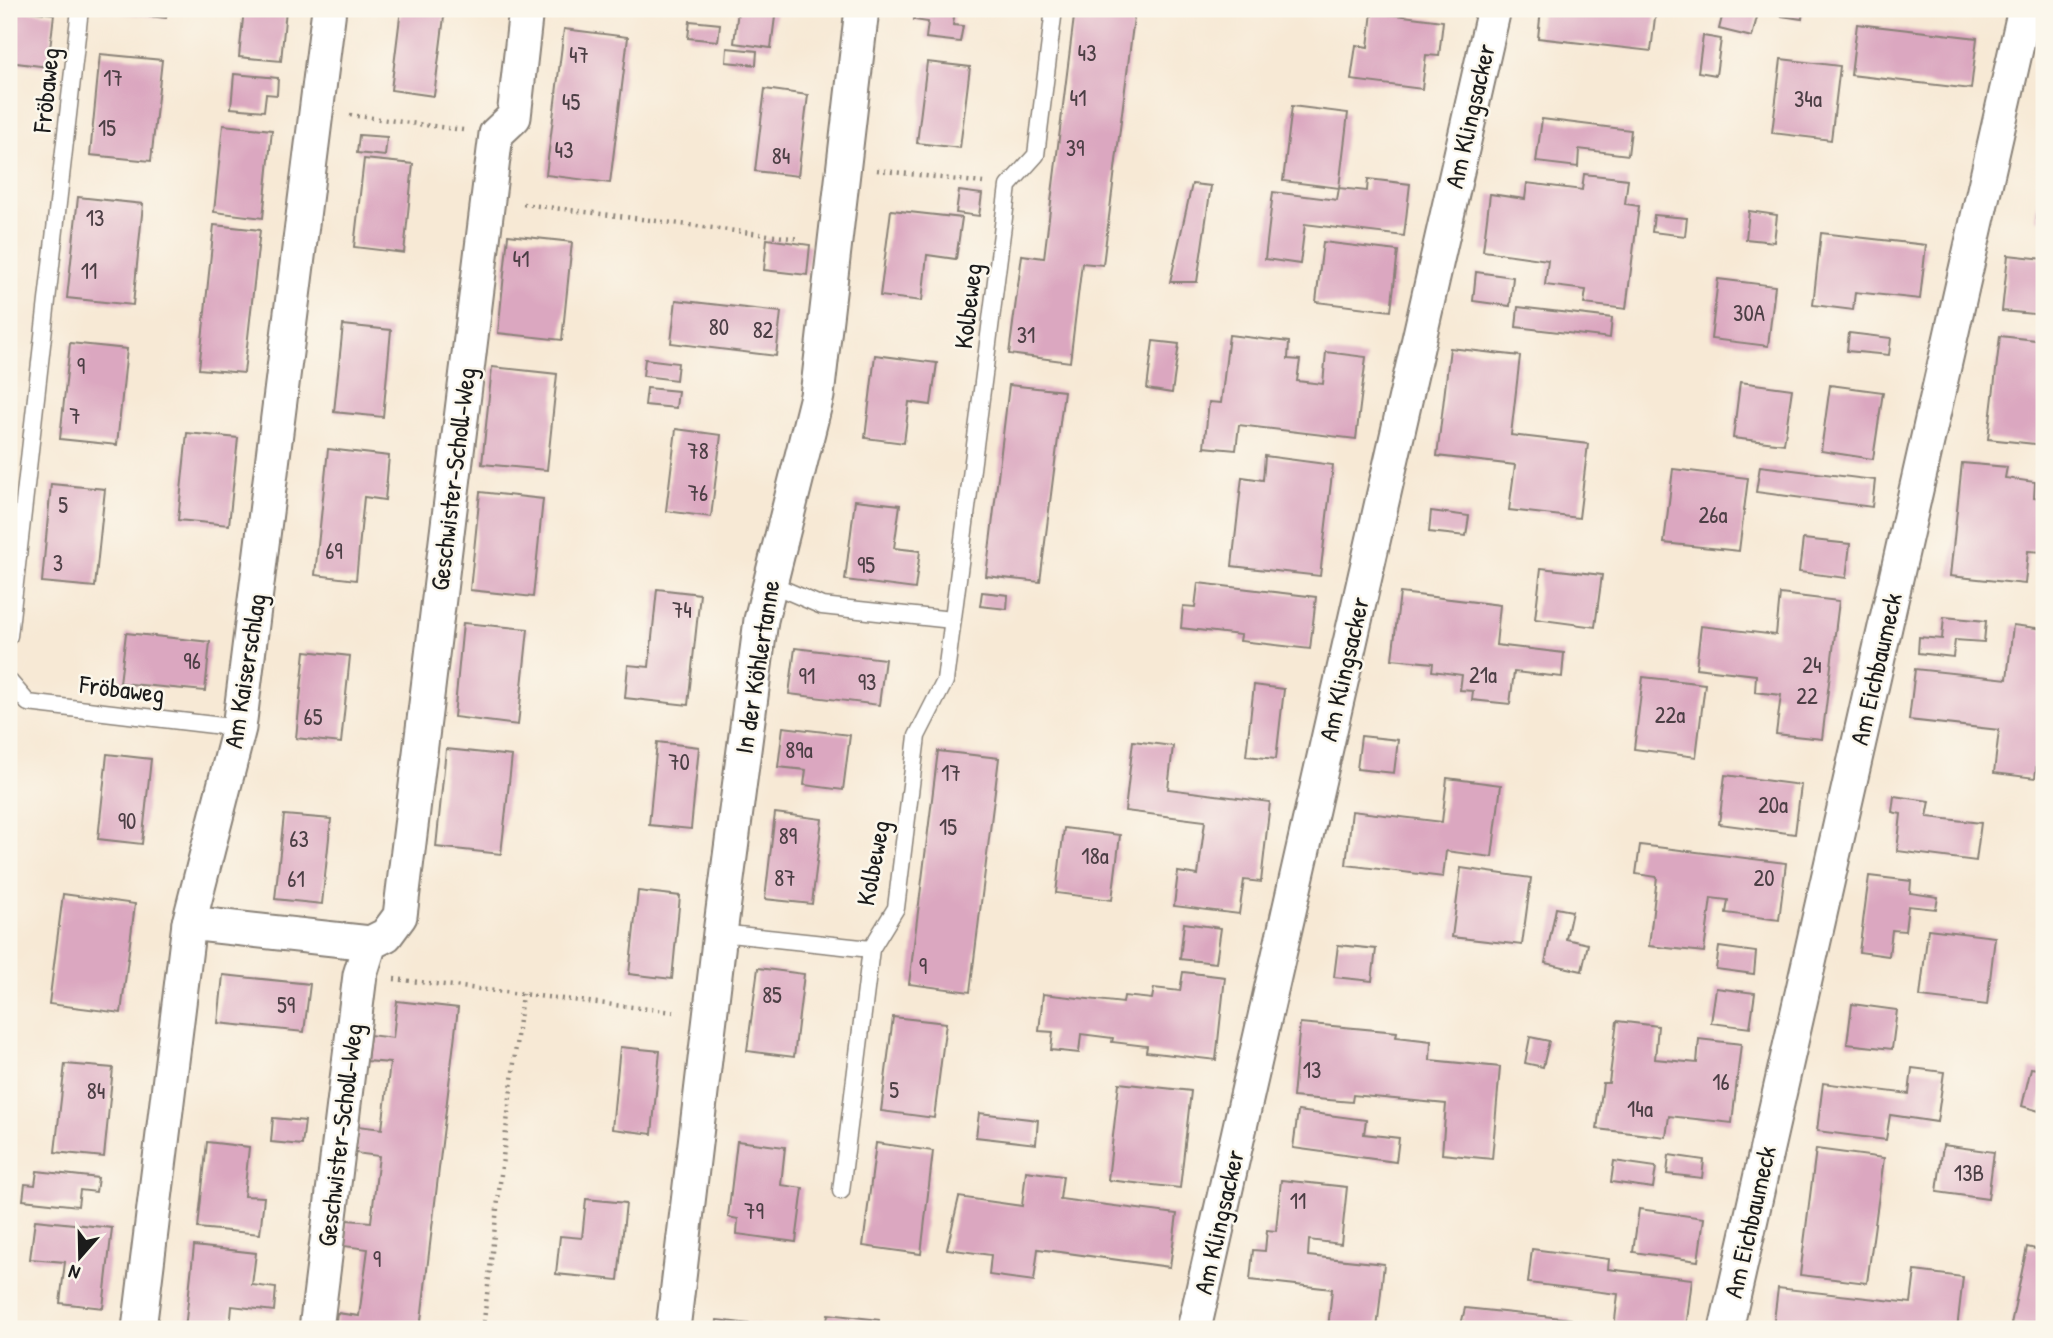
<svg xmlns="http://www.w3.org/2000/svg" width="2053" height="1338" viewBox="0 0 2053 1338" font-family="'Patrick Hand',sans-serif">
  <style>
    .building { fill: #dba7c0 }
    .lines { fill: none; stroke-linecap: round; stroke-linejoin: round }
    .lane-casing { stroke: #8a8278; stroke-width: 19 }
    .street-casing { stroke: #8a8278; stroke-width: 37 }
    .path { stroke: #8a8278; stroke-width: 4.5; stroke-dasharray: 2 5; stroke-linecap: butt }
    .lane { stroke: #fff; stroke-width: 16 }
    .street { stroke: #fff; stroke-width: 33 }
    .labels { text-anchor: middle; stroke-width: 5; stroke-linejoin: round; paint-order: stroke }
    .number-label { font-size: 23px; fill: #4c3f45 }
    .street-label { font-size: 26px; fill: #1c1c1c; stroke: #fbf7ec }
  </style>
  <rect width="100%" height="100%" fill="#fbf7ec"/>
  <filter id="ink" filterUnits="userSpaceOnUse"><feTurbulence type="fractalNoise" baseFrequency=".0143" numOctaves="2"/><feDisplacementMap in="SourceGraphic" scale="14" xChannelSelector="R" yChannelSelector="G"/><feConvolveMatrix kernelMatrix="1 2 1 2 8 2 1 2 1" color-interpolation-filters="sRGB"/></filter>
  <filter id="wash" filterUnits="userSpaceOnUse"><feTurbulence type="fractalNoise" baseFrequency=".00686" numOctaves="4" result="noise"/><feDisplacementMap in="SourceGraphic" scale="28" xChannelSelector="R" yChannelSelector="G"/><feGaussianBlur stdDeviation="1.57" result="paint"/><feColorMatrix in="noise" values="0 0 0 0 0 0 0 0 0 0 0 0 0 0 0 0 0 1.4 0 .05"/><feComposite in="paint" operator="in"/></filter>
  <g filter="url(#wash)">
    <rect width="100%" height="100%" fill="#f7e9d5"/>
    <g id="blocks">
      <!-- building -->
      <g class="building">
        <path d="M9,9L54,14L48,67L9,62Z"/>
        <path d="M102,9H167L166,18L102,11Z"/>
        <path d="M244,9H286L281,61L239,57Z"/>
        <path d="M401,9H445L434,96L391,90Z"/>
        <path d="M748,9H776L771,48L734,43L738,10L748,11Z"/>
        <path d="M915,9H955L953,25L963,26L960,42L926,38L928,22L914,20Z"/>
        <path d="M1075,9H1135L1103,265L1082,263L1070,362L1009,354L1022,255L1044,258Z"/>
        <path d="M1541,9H1656L1651,51L1538,38Z"/>
        <path d="M1724,9H1759L1752,37L1719,29Z"/>
        <path d="M1783,9H1803L1802,19L1781,16Z"/>
        <path d="M1372,12L1443,21L1439,56L1426,55L1422,89L1351,80L1356,45L1368,47Z"/>
        <path d="M690,21L720,24L718,41L688,38Z"/>
        <path d="M1857,24L1977,38L1971,89L1851,75Z"/>
        <path d="M564,29L628,37L610,183L546,175Z"/>
        <path d="M1703,36L1721,39L1716,75L1698,72Z"/>
        <path d="M727,48L757,51L756,65L726,62Z"/>
        <path d="M100,54L162,60L151,161L90,155Z"/>
        <path d="M1781,59L1840,66L1831,140L1772,133Z"/>
        <path d="M927,62L970,67L960,148L917,143Z"/>
        <path d="M234,74L278,78L277,95L266,94L264,111L231,108Z"/>
        <path d="M765,89L808,95L798,176L755,171Z"/>
        <path d="M1292,106L1348,113L1339,188L1283,181Z"/>
        <path d="M1542,119L1631,130L1628,155L1579,149L1578,167L1536,162Z"/>
        <path d="M223,125L272,130L263,218L214,212Z"/>
        <path d="M359,135L387,137L385,156L357,153Z"/>
        <path d="M364,159L413,164L404,253L354,247Z"/>
        <path d="M2043,171H2044V220L2036,219Z"/>
        <path d="M1584,174L1628,179L1625,204L1639,206L1626,309L1584,304L1586,290L1545,285L1548,260L1483,251L1490,194L1525,199L1527,183L1582,190Z"/>
        <path d="M1368,179L1410,184L1404,236L1305,224L1300,264L1265,259L1273,192L1337,200L1339,188L1367,191Z"/>
        <path d="M1192,184L1211,186L1197,282H1170Z"/>
        <path d="M959,191L982,194L979,216L956,213Z"/>
        <path d="M78,197L143,204L133,305L67,298Z"/>
        <path d="M891,210L962,218L956,259L927,255L922,301L880,296Z"/>
        <path d="M1749,211L1777,215L1774,242L1746,239Z"/>
        <path d="M1654,215L1687,218L1685,236L1652,232Z"/>
        <path d="M214,225L260,230L244,373L199,369Z"/>
        <path d="M1821,233L1926,245L1920,299L1855,292L1853,310L1813,305Z"/>
        <path d="M508,235L572,242L562,340L498,333Z"/>
        <path d="M767,239L810,245L807,275L764,270Z"/>
        <path d="M1323,242L1398,251L1391,311L1316,302Z"/>
        <path d="M2008,255L2044,259V315L2002,311Z"/>
        <path d="M1476,272L1513,277L1510,306L1473,301Z"/>
        <path d="M1718,279L1775,286L1768,346L1711,339Z"/>
        <path d="M676,300L781,312L776,356L671,343Z"/>
        <path d="M1518,307L1612,318L1610,338L1516,327Z"/>
        <path d="M343,325L391,330L383,417L334,412Z"/>
        <path d="M1849,333L1891,338L1889,355L1847,351Z"/>
        <path d="M1229,335L1289,342L1288,359L1300,360L1297,381L1323,384L1326,352L1366,357L1356,439L1239,425L1236,450L1204,447L1209,402L1221,403Z"/>
        <path d="M2000,336L2044,341V445L1988,439Z"/>
        <path d="M1153,341L1179,344L1172,393L1147,389Z"/>
        <path d="M70,343L127,349L117,445L60,439Z"/>
        <path d="M1450,348L1520,356L1511,435L1588,444L1579,518L1509,510L1515,465L1437,456Z"/>
        <path d="M875,355L937,363L931,405L909,402L904,443L865,438Z"/>
        <path d="M645,359L678,363L676,380L643,376Z"/>
        <path d="M492,367L557,374L547,470L482,464Z"/>
        <path d="M1740,382L1792,389L1784,444L1733,438Z"/>
        <path d="M1009,385L1064,391L1040,582L986,576Z"/>
        <path d="M1830,385L1883,392L1873,459L1821,451Z"/>
        <path d="M647,388L678,391L676,408L645,405Z"/>
        <path d="M676,429L721,435L711,517L666,511Z"/>
        <path d="M187,433L238,438L229,525L178,520Z"/>
        <path d="M328,449L389,456L385,500L364,497L356,580L315,575Z"/>
        <path d="M1265,456L1333,465L1320,576L1232,566L1242,477L1263,480Z"/>
        <path d="M1962,463L2007,467L2005,478L2035,482L2034,498L2044,499V552L2028,551L2025,584L1950,576Z"/>
        <path d="M1760,466L1875,480L1872,507L1756,492Z"/>
        <path d="M1673,469L1748,478L1739,551L1664,543Z"/>
        <path d="M51,484L105,489L95,587L42,582Z"/>
        <path d="M480,492L543,499L533,597L470,590Z"/>
        <path d="M855,500L900,505L894,548L920,551L915,589L845,580Z"/>
        <path d="M1431,511L1469,516L1466,536L1429,532Z"/>
        <path d="M1803,539L1850,544L1846,578L1799,572Z"/>
        <path d="M1541,568L1602,575L1595,627L1535,619Z"/>
        <path d="M1198,583L1316,597L1310,649L1240,641L1241,635L1181,628L1183,606L1195,607Z"/>
        <path d="M657,589L700,594L688,705L625,698L628,665L649,667Z"/>
        <path d="M982,592L1008,595L1007,609L980,606Z"/>
        <path d="M1400,593L1500,605L1496,645L1564,653L1562,677L1514,672L1510,704L1472,700L1473,691L1460,690L1462,675L1432,671L1433,663L1392,659Z"/>
        <path d="M1780,594L1839,601L1822,739L1776,734L1781,695L1755,692L1756,675L1696,668L1701,626L1776,635Z"/>
        <path d="M1944,617L1986,621L1984,642L1955,640L1953,657L1918,653L1919,637L1942,639Z"/>
        <path d="M463,623L528,629L518,725L454,717Z"/>
        <path d="M2013,625L2044,629V702L2035,778L1994,773L1999,730L1909,720L1915,669L2007,679Z"/>
        <path d="M126,633L210,642L205,691L120,683Z"/>
        <path d="M795,648L885,659L879,705L789,694Z"/>
        <path d="M305,651L350,656L341,743L296,738Z"/>
        <path d="M1643,677L1705,684L1696,757L1634,749Z"/>
        <path d="M1254,685L1284,689L1276,759L1246,756Z"/>
        <path d="M783,727L850,735L843,790L804,785L806,770L778,767Z"/>
        <path d="M1361,736L1398,740L1394,773L1357,769Z"/>
        <path d="M1133,741L1173,746L1168,789L1270,802L1261,882L1244,880L1239,914L1174,906L1178,872L1198,875L1205,821L1125,811Z"/>
        <path d="M657,742L699,747L691,829L649,825Z"/>
        <path d="M446,749L512,756L501,854L436,847Z"/>
        <path d="M938,751L999,758L970,992L909,984Z"/>
        <path d="M107,754L151,759L142,844L98,839Z"/>
        <path d="M1725,775L1801,785L1795,834L1719,824Z"/>
        <path d="M1447,778L1501,785L1492,857L1446,851L1443,877L1346,865L1352,811L1442,822Z"/>
        <path d="M1894,796L1930,801L1927,817L1981,823L1976,861L1897,851L1901,814L1892,812Z"/>
        <path d="M775,813L822,819L812,904L765,899Z"/>
        <path d="M284,815L331,819L322,904L275,899Z"/>
        <path d="M1064,828L1120,835L1112,900L1056,893Z"/>
        <path d="M1640,845L1786,863L1779,920L1726,913L1728,900L1711,898L1704,952L1649,946L1657,877L1636,874Z"/>
        <path d="M1461,868L1531,878L1522,945L1452,937Z"/>
        <path d="M1869,876L1911,881L1910,893L1938,897L1936,909L1908,906L1905,931L1892,930L1889,956L1859,952Z"/>
        <path d="M638,891L680,896L672,979L629,974Z"/>
        <path d="M63,894L135,904L121,1013L49,1004Z"/>
        <path d="M1556,908L1572,911L1566,939L1588,944L1582,971L1545,963Z"/>
        <path d="M1184,923L1221,928L1216,963L1180,959Z"/>
        <path d="M1928,929L1995,937L1987,1005L1920,997Z"/>
        <path d="M1338,945L1376,949L1372,981L1334,977Z"/>
        <path d="M1719,947L1756,952L1754,974L1716,969Z"/>
        <path d="M758,968L804,974L794,1057L747,1051Z"/>
        <path d="M1183,972L1225,977L1216,1060L1146,1052L1147,1046L1112,1042L1113,1038L1081,1034L1079,1053L1051,1050L1053,1032L1039,1031L1043,994L1123,1003L1124,996L1152,999L1154,988L1180,991Z"/>
        <path d="M223,975L310,984L304,1032L218,1023Z"/>
        <path d="M1716,988L1755,993L1750,1028L1711,1023Z"/>
        <path d="M397,1001L458,1008L420,1329H335L337,1313L359,1316L368,1249L344,1246L347,1220L371,1222L379,1156L355,1153L358,1126L382,1129L390,1063L367,1061L370,1035L393,1038Z"/>
        <path d="M1852,1004L1897,1010L1892,1049L1847,1044Z"/>
        <path d="M893,1017L946,1023L934,1118L881,1111Z"/>
        <path d="M1617,1021L1658,1026L1655,1059L1697,1063L1699,1039L1741,1044L1732,1123L1669,1116L1666,1137L1597,1129L1603,1083H1609Z"/>
        <path d="M1300,1023L1397,1032L1396,1037L1431,1041L1430,1060L1500,1067L1492,1159L1442,1154L1446,1104L1353,1095L1352,1102L1293,1097Z"/>
        <path d="M1530,1037L1549,1041L1543,1067L1525,1063Z"/>
        <path d="M620,1047L660,1051L652,1134L612,1129Z"/>
        <path d="M65,1064L113,1068L104,1157L55,1152Z"/>
        <path d="M1912,1068L1944,1072L1937,1122L1890,1115L1886,1140L1817,1131L1823,1083L1909,1094Z"/>
        <path d="M2031,1068L2044,1070V1087L2039,1111L2022,1106Z"/>
        <path d="M1119,1083L1191,1091L1180,1188L1108,1180Z"/>
        <path d="M1298,1111L1366,1120L1364,1134L1399,1138L1396,1162L1293,1148Z"/>
        <path d="M979,1113L1038,1120L1036,1144L976,1137Z"/>
        <path d="M273,1118L305,1121L302,1145L271,1142Z"/>
        <path d="M737,1141L785,1147L781,1185L803,1188L796,1242L737,1234L738,1219L728,1217Z"/>
        <path d="M207,1142L249,1147L244,1196L264,1197L260,1234L198,1228Z"/>
        <path d="M876,1143L933,1151L921,1254L863,1246Z"/>
        <path d="M1943,1145L1994,1152L1988,1199L1937,1192Z"/>
        <path d="M1816,1149L1884,1158L1867,1283L1800,1275Z"/>
        <path d="M1669,1155L1704,1160L1702,1178L1667,1174Z"/>
        <path d="M1614,1161L1656,1167L1653,1188L1611,1182Z"/>
        <path d="M37,1171L98,1178L96,1192L80,1190L78,1206L23,1200L25,1184L35,1185Z"/>
        <path d="M1026,1171L1063,1176L1060,1199L1177,1214L1170,1267L1038,1249L1034,1281L989,1275L991,1255L947,1249L959,1197L1022,1206Z"/>
        <path d="M1281,1180L1347,1187L1341,1244L1309,1240L1308,1256L1384,1264L1377,1329H1328L1332,1289L1250,1280L1253,1250L1265,1251L1267,1230L1276,1231Z"/>
        <path d="M586,1199L626,1203L618,1280L556,1274L560,1236L582,1238Z"/>
        <path d="M1639,1209L1704,1218L1698,1261L1633,1252Z"/>
        <path d="M35,1220L112,1228L103,1308L60,1303L65,1262L30,1259Z"/>
        <path d="M194,1246L256,1253L252,1285L276,1288L274,1311L232,1306L230,1329H185Z"/>
        <path d="M2027,1247L2044,1251V1329L2011,1324Z"/>
        <path d="M1532,1249L1609,1259L1608,1269L1692,1279L1686,1329L1646,1324L1645,1329H1614L1618,1294L1528,1283Z"/>
        <path d="M1915,1271L1963,1277L1957,1329H1773L1778,1288L1911,1303Z"/>
        <path d="M1465,1308L1571,1319L1570,1329H1460Z"/>
        <path d="M828,1314L879,1320L878,1329H826Z"/>
        <path d="M717,1320L759,1325L758,1329H716Z"/>
      </g>
    </g>
  </g>
  <g filter="url(#ink)">
    <use href="#blocks" fill-opacity="0" stroke="#8a8278" stroke-width="2"/>
    <g class="lines">
      <!-- lane casing -->
      <g class="lane-casing">
        <g id="lane">
          <path d="M769,583L822,606L952,620"/>
          <path d="M9,636L80,9"/>
          <path d="M9,681L28,703L239,728"/>
          <path d="M720,933L871,949"/>
          <path d="M841,1191L871,949L896,908L917,736L945,681L1008,186L1036,155L1054,9"/>
        </g>
      </g>
      <!-- street casing -->
      <g class="street-casing">
        <g id="street">
          <path d="M189,923L370,943"/>
          <path d="M139,1329L189,923L239,728L329,9"/>
          <path d="M316,1329L360,975L370,943L386,935L400,916L496,134L514,117L526,9"/>
          <path d="M673,1329L720,933L761,620L817,396L862,9"/>
          <path d="M1194,1329L1494,9"/>
          <path d="M1726,1329L2025,9"/>
        </g>
      </g>
      <!-- path -->
      <g class="path">
        <path d="M350,115L463,130"/>
        <path d="M877,170L983,183"/>
        <path d="M523,204L799,239"/>
        <path d="M394,979L674,1012"/>
        <path d="M483,1329L522,994"/>
      </g>
      <!-- lane -->
      <use href="#lane" class="lane"/>
      <!-- street -->
      <use href="#street" class="street"/>
    </g>
  </g>
  <g class="labels">
    <!-- number labels -->
    <g class="number-label">
      <text x="1087" y="61">43</text>
      <text x="579" y="63">47</text>
      <text x="113" y="86">17</text>
      <text x="1078" y="106">41</text>
      <text x="1808" y="107">34a</text>
      <text x="571" y="110">45</text>
      <text x="107" y="136">15</text>
      <text x="1075" y="156">39</text>
      <text x="564" y="158">43</text>
      <text x="781" y="164">84</text>
      <text x="95" y="226">13</text>
      <text x="521" y="267">41</text>
      <text x="89" y="279">11</text>
      <text x="1749" y="321">30A</text>
      <text x="719" y="335">80</text>
      <text x="763" y="338">82</text>
      <text x="1026" y="343">31</text>
      <text x="81" y="374">9</text>
      <text x="75" y="424">7</text>
      <text x="698" y="459">78</text>
      <text x="698" y="501">76</text>
      <text x="63" y="513">5</text>
      <text x="1713" y="523">26a</text>
      <text x="334" y="559">69</text>
      <text x="58" y="571">3</text>
      <text x="866" y="573">95</text>
      <text x="682" y="618">74</text>
      <text x="192" y="669">96</text>
      <text x="1812" y="673">24</text>
      <text x="1483" y="683">21a</text>
      <text x="807" y="684">91</text>
      <text x="867" y="690">93</text>
      <text x="1807" y="704">22</text>
      <text x="1670" y="723">22a</text>
      <text x="313" y="725">65</text>
      <text x="799" y="758">89a</text>
      <text x="679" y="770">70</text>
      <text x="951" y="781">17</text>
      <text x="1773" y="813">20a</text>
      <text x="127" y="829">90</text>
      <text x="948" y="835">15</text>
      <text x="788" y="844">89</text>
      <text x="299" y="847">63</text>
      <text x="1095" y="864">18a</text>
      <text x="785" y="886">87</text>
      <text x="1764" y="886">20</text>
      <text x="296" y="887">61</text>
      <text x="923" y="974">9</text>
      <text x="772" y="1003">85</text>
      <text x="286" y="1013">59</text>
      <text x="1312" y="1078">13</text>
      <text x="1721" y="1090">16</text>
      <text x="894" y="1098">5</text>
      <text x="96" y="1099">84</text>
      <text x="1640" y="1117">14a</text>
      <text x="1969" y="1181">13B</text>
      <text x="1298" y="1209">11</text>
      <text x="754" y="1219">79</text>
      <text x="377" y="1267">9</text>
    </g>
    <!-- street labels -->
    <g class="street-label">
      <text transform="translate(46 90) rotate(-84)" y="9">Fröbaweg</text>
      <text transform="translate(1470 116) rotate(-77)" y="9">Am Klingsacker</text>
      <text transform="translate(968 306) rotate(-83)" y="9">Kolbeweg</text>
      <text transform="translate(453 479) rotate(-83)" y="9">Geschwister-Scholl-Weg</text>
      <text transform="translate(757 667) rotate(-81)" y="9">In der Köhlertanne</text>
      <text transform="translate(1344 669) rotate(-77)" y="9">Am Klingsacker</text>
      <text transform="translate(1876 669) rotate(-77)" y="9">Am Eichbaumeck</text>
      <text transform="translate(245 671) rotate(-81)" y="9">Am Kaiserschlag</text>
      <text transform="translate(122 689) rotate(7)" y="9">Fröbaweg</text>
      <text transform="translate(873 863) rotate(-79)" y="9">Kolbeweg</text>
      <text transform="translate(340 1135) rotate(-83)" y="9">Geschwister-Scholl-Weg</text>
      <text transform="translate(1219 1222) rotate(-77)" y="9">Am Klingsacker</text>
      <text transform="translate(1750 1222) rotate(-77)" y="9">Am Eichbaumeck</text>
    </g>
  </g>
  <!-- margin -->
  <rect width="2053" height="1338" fill="none" stroke="#fbf7ec" stroke-width="35"/>
  <!-- north arrow -->
  <g transform="translate(80 1257) rotate(200)" stroke="#fbf7ec" stroke-width="5" paint-order="stroke">
  <path d="M0-5L12 26L0 18L-12 26Z" fill="#1c1c1c"/>
  <text y="-10" font-size="19" font-weight="bold" text-anchor="middle" fill="#1c1c1c">N</text>
  </g>
</svg>
